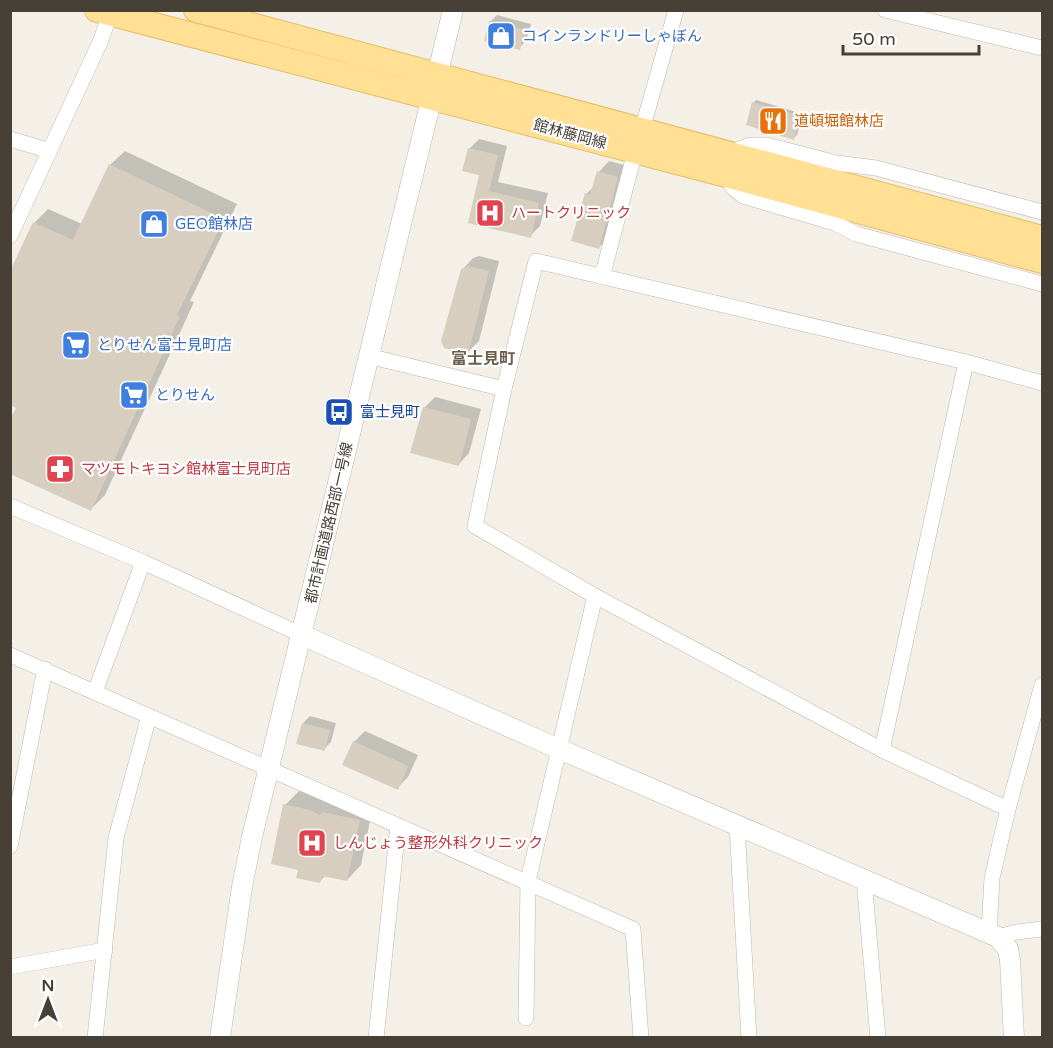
<svg xmlns="http://www.w3.org/2000/svg" width="1053" height="1048" viewBox="0 0 1053 1048" font-family="'Varela Round','Noto Sans JP',sans-serif">
  <style>
    .shadow { fill: #0003 }
    .building { fill: #d8cebf }
    .lines { fill: none; stroke-linecap: round; stroke-linejoin: round }
    .minor-casing { stroke: #bfb8aa; stroke-width: 16 }
    .tertiary-casing { stroke: #bfb8aa; stroke-width: 21 }
    .primary-casing { stroke: #e5bd64; stroke-width: 26 }
    .minor { stroke: #fff; stroke-width: 15 }
    .tertiary { stroke: #fff; stroke-width: 20 }
    .primary { stroke: #ffe095; stroke-width: 24 }
    .labels { text-anchor: middle; stroke-width: 4.5; stroke-linejoin: round; paint-order: stroke }
    .shop-label { font-size: 15px; fill: #366cbe; stroke: #fff; text-anchor: start }
    .food-label { font-size: 15px; fill: #c56008; stroke: #fff; text-anchor: start }
    .street-label { font-size: 15px; fill: #474036; stroke: #fff }
    .health-label { font-size: 15px; fill: #be3a42; stroke: #fff; text-anchor: start }
    .transit-label { font-size: 15px; fill: #164399; stroke: #fff; text-anchor: start }
    .neighbourhood-label { font-size: 16px; font-weight: bold; fill: #6a5e4d; stroke: #fff }
  </style>
  <rect width="100%" height="100%" fill="#f4f0e7"/>
  <!-- shadow -->
  <g class="shadow">
    <path d="M497,15L531,24L526,41L519,48L490,22Z"/>
    <path d="M756,100L803,114L797,135L794,138L753,103Z"/>
    <path d="M479,139L507,146L498,182L548,193L540,226L530,236L470,222L481,174L469,149Z"/>
    <path d="M125,151L237,204L190,301L194,302L105,495L91,509L18,407L34,223L48,209L82,224L110,165Z"/>
    <path d="M609,161L628,166L610,237L599,247L586,194L595,186L599,172Z"/>
    <path d="M479,256L499,261L479,341L468,352L462,270L473,258Z"/>
    <path d="M435,397L481,409L469,453L459,464L424,408Z"/>
    <path d="M310,716L336,723L331,742L324,749L303,723Z"/>
    <path d="M365,731L418,755L408,777L397,788L354,742Z"/>
    <path d="M299,791L373,806L361,865L347,880L326,875L320,881L300,869L285,805Z"/>
  </g>
  <!-- building -->
  <g class="building">
    <path d="M489,21L525,30L520,50L484,41Z"/>
    <path d="M752,102L801,116L794,140L746,125Z"/>
    <path d="M468,148L498,155L489,191L539,203L531,238L468,223L479,175L462,171Z"/>
    <path d="M109,164L224,219L177,315L180,316L91,511L10,474V419L16,408L10,405V271L33,222L73,240Z"/>
    <path d="M597,171L618,177L599,249L571,241L585,193L590,195Z"/>
    <path d="M468,266L489,271L468,354L444,348L441,341L461,269Z"/>
    <path d="M423,407L471,419L459,466L410,453Z"/>
    <path d="M302,723L330,730L325,751L296,744Z"/>
    <path d="M353,741L408,766L398,790L342,765Z"/>
    <path d="M283,804L310,810L320,815L322,812L360,820L347,881L322,876L320,883L296,878L298,870L271,864Z"/>
  </g>
  <g class="lines">
    <!-- minor casing -->
    <g class="minor-casing">
      <g id="minor">
        <path d="M885,10L1042,48"/>
        <path d="M642,130L676,10"/>
        <path d="M10,139L50,151"/>
        <path d="M729,153L750,145H767L836,163L876,168L1042,212"/>
        <path d="M726,175L733,188L743,196L835,223L856,234L1042,284"/>
        <path d="M10,236L101,40L110,14"/>
        <path d="M602,277L635,152"/>
        <path d="M368,356L504,389"/>
        <path d="M10,506L143,562L302,635"/>
        <path d="M10,655L633,929L641,1038"/>
        <path d="M95,692L143,562"/>
        <path d="M882,750L966,362"/>
        <path d="M1008,809L882,750L595,596L475,526L504,389L536,261L966,362L1042,383"/>
        <path d="M737,825L749,1038"/>
        <path d="M10,846L45,669"/>
        <path d="M864,879L878,1038"/>
        <path d="M989,933L992,878L1008,809L1042,685"/>
        <path d="M998,937L1017,932L1042,929"/>
        <path d="M10,967L105,950"/>
        <path d="M526,1018L528,881L595,596"/>
        <path d="M95,1038L116,838L149,716"/>
        <path d="M376,1038L398,826"/>
      </g>
    </g>
    <!-- tertiary casing -->
    <g class="tertiary-casing">
      <g id="tertiary">
        <path d="M302,635L559,749L998,937L1008,949L1010,960L1014,1038"/>
        <path d="M220,1038L242,887L252,837L453,10"/>
      </g>
    </g>
    <!-- primary casing -->
    <g class="primary-casing">
      <g id="primary">
        <path d="M97,10L726,175L1042,261"/>
        <path d="M196,10L1042,238"/>
      </g>
    </g>
    <!-- minor -->
    <use href="#minor" class="minor"/>
    <!-- tertiary -->
    <use href="#tertiary" class="tertiary"/>
    <!-- primary -->
    <use href="#primary" class="primary"/>
  </g>
  <!-- icons -->
  <defs>
    <g id="shop-square" transform="scale(1.5)"><rect x="-9" y="-9" width="18" height="18" rx="4" fill="#3f7fe0" stroke="#fff"/><path d="M-5-2.5h2.3a2.7 3.5 0 0 1 5.4 0H5L5.5 6h-11ZM-1.5-2.5h3a1.5 2.3 0 0 0-3 0Z" fill="#fff"/></g>
    <g id="restaurant-square" transform="scale(1.5)"><rect x="-9" y="-9" width="18" height="18" rx="4" fill="#e8710a" stroke="#fff"/><path d="M-5-6h1v4h1v-4h1v4h1v-4h1v5L-1.5 .5V6h-2V.5L-5-1ZM5-6V6H3V1.5H1.5Q1.5-4 5-6Z" fill="#fff"/></g>
    <g id="hospital-square" transform="scale(1.5)"><rect x="-9" y="-9" width="18" height="18" rx="4" fill="#e0444e" stroke="#fff"/><path d="M-5-5h3v3.5h4V-5h3V5h-3V1.5h-4V5h-3Z" fill="#fff"/></g>
    <g id="supermarket-square" transform="scale(1.5)"><rect x="-9" y="-9" width="18" height="18" rx="4" fill="#3f7fe0" stroke="#fff"/><path d="M-6-5.5h2.5l.6 2H6L4.5 2H-2.5L-4.4-4H-6ZM-1.5 3.2a1.3 1.3 0 1 0 .1 0ZM3 3.2a1.3 1.3 0 1 0 .1 0Z" fill="#fff"/></g>
    <g id="bus-square" transform="scale(1.5)"><rect x="-9" y="-9" width="18" height="18" rx="4" fill="#1a4fb4" stroke="#fff"/><path d="M-5-6H5V4H4V6H2V4H-2V6H-4V4H-5ZM-3.5-4V0h7V-4ZM-3.5 1.2v1.5H-2V1.2ZM2 1.2v1.5H3.5V1.2Z" fill="#fff"/></g>
    <g id="pharmacy-square" transform="scale(1.5)"><rect x="-9" y="-9" width="18" height="18" rx="4" fill="#e0444e" stroke="#fff"/><path d="M-2-6h4v4h4v4h-4v4h-4v-4h-4v-4h4Z" fill="#fff"/></g>
  </defs>
  <g fill-rule="evenodd">
    <use href="#shop-square" x="501" y="36"/>
    <use href="#restaurant-square" x="773" y="121"/>
    <use href="#hospital-square" x="490" y="213"/>
    <use href="#shop-square" x="154" y="224"/>
    <use href="#supermarket-square" x="76" y="345"/>
    <use href="#supermarket-square" x="134" y="395"/>
    <use href="#bus-square" x="339" y="412"/>
    <use href="#pharmacy-square" x="60" y="469"/>
    <use href="#hospital-square" x="312" y="843"/>
  </g>
  <g class="labels">
    <!-- shop labels -->
    <g class="shop-label">
      <text x="522" y="41">コインランドリーしゃぼん</text>
      <text x="175" y="229">GEO館林店</text>
      <text x="97" y="350">とりせん富士見町店</text>
      <text x="155" y="400">とりせん</text>
    </g>
    <!-- food labels -->
    <g class="food-label">
      <text x="794" y="126">道頓堀館林店</text>
    </g>
    <!-- street labels -->
    <g class="street-label">
      <text transform="translate(570 134) rotate(15)" y="5">館林藤岡線</text>
      <text transform="translate(329 523) rotate(-77)" y="5">都市計画道路西部一号線</text>
    </g>
    <!-- health labels -->
    <g class="health-label">
      <text x="511" y="218">ハートクリニック</text>
      <text x="81" y="474">マツモトキヨシ館林富士見町店</text>
      <text x="333" y="848">しんじょう整形外科クリニック</text>
    </g>
    <!-- transit labels -->
    <g class="transit-label">
      <text x="360" y="417">富士見町</text>
    </g>
    <!-- neighbourhood labels -->
    <g class="neighbourhood-label">
      <text x="483" y="364">富士見町</text>
    </g>
  </g>
  <!-- border -->
  <rect width="1053" height="1048" fill="none" stroke="#474036" stroke-width="24"/>
  <!-- north arrow -->
  <g transform="translate(48 1000)" stroke="#ffffff" stroke-width="4.5" paint-order="stroke">
  <path d="M0-4.5L10 22L0 15L-10 22Z" fill="#474036"/>
  <text y="-9" font-size="16" font-weight="bold" text-anchor="middle" fill="#474036">N</text>
  </g>
  <!-- scale -->
  <path d="M843 45v9h136v-9" fill="none" stroke="#474036" stroke-width="3"/>
  <text x="852" y="45" font-size="18" fill="#474036" stroke="#ffffff" stroke-width="4.5" paint-order="stroke">50 m</text>
</svg>
